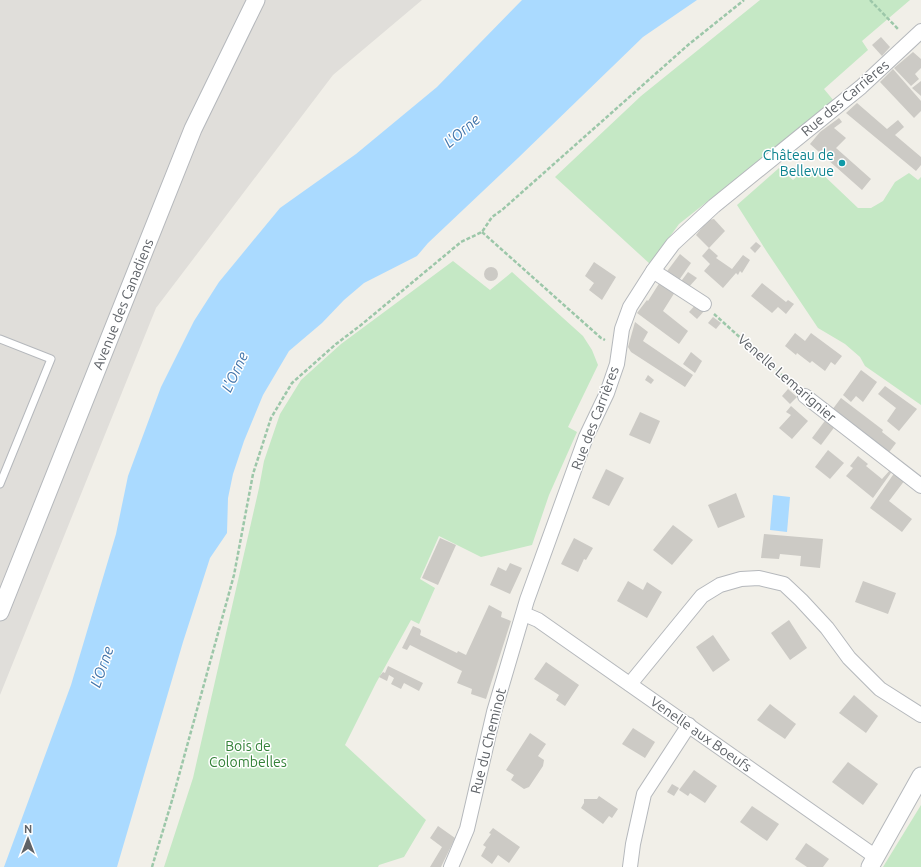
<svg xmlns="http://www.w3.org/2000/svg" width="921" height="867" viewBox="0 0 921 867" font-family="Ubuntu,sans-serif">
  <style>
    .industrial { fill: #e0deda }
    .green { fill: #c5e8c5 }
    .water { fill: #aadaff }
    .building { fill: #cccac5 }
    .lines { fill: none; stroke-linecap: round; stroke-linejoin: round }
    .service-casing { stroke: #b5b8bc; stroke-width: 9 }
    .minor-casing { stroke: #b5b8bc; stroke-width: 16 }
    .tertiary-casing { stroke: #b5b8bc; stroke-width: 19 }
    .path { stroke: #9cc7a9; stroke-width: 2.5; stroke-dasharray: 4 2; stroke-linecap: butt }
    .service { stroke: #fff; stroke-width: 7 }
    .minor { stroke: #fff; stroke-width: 14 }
    .tertiary { stroke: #fff; stroke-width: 17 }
    .culture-dot { fill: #0f9aa8; stroke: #fff; stroke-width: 1.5 }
    .labels { text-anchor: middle; stroke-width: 3; stroke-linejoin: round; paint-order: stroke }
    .street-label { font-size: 14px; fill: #5f6368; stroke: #fff }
    .culture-label { font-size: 14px; fill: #0d838f; stroke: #fff; text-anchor: end }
    .park-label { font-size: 14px; fill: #348238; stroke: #fff }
    .water-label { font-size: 15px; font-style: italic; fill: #4174aa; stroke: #fff }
  </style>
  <rect width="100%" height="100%" fill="#f1efe8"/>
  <!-- industrial -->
  <path class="industrial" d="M0,0H422L333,75L156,308L0,695Z"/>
  <!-- green -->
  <g class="green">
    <path d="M760,0H910L862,41L868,50L824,89L834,101L679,224L650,264L555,177L641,96Z"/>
    <path d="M779,168L793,180L806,169H817L858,208H871L883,201L895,182L909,173L918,180L921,177V405L865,366L860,357L845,344L818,328L767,252L737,205Z"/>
    <path d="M453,261L490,290L512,272L583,336L592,350L598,365L568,427L577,432L549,495L532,545L481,557L439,536L420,579L435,588L419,624L411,620L376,683L345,745L426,820L404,857L379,865L378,867H164L193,778L259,488L264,461L280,414L301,380L341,344Z"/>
    <path d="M921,805V867H883Z"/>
  </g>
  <!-- water -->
  <g class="water">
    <path d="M522,0H697L643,37L518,158L428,243L417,256L364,283L344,300L322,323L289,351L263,395L244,441L233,474L228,498L227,533L210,558L183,642L117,867H4L71,685L116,534L128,476L161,387L194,321L219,282L280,208L356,154L437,87Z"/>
    <path d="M773,495L790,497L787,532L770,530Z"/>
  </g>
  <!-- building -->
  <g class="building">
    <path d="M881,37L890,47L882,56L872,45Z"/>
    <path d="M913,52L921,59V68L915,74L919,79L911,86L894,68Z"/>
    <path d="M893,69L921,101V111L914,118L880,82Z"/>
    <path d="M921,81V96L912,88Z"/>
    <path d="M857,103L887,129L898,120L904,127L895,135L921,157V165L916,171L846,113Z"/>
    <path d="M839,118L842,122L834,128L846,138L836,148L871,179L862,190L810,144L820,132Z"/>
    <path d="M714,219L725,231L709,248L696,235L708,220Z"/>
    <path d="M756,242L761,246L755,253L750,248Z"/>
    <path d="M709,248L718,256L716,258L732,269L743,255L750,260L742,273L740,271L738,275L736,273L723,288L704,271L710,264L702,256Z"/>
    <path d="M680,254L691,263L677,283L665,274Z"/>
    <path d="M594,262L616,277L602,300L589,290L594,283L585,276Z"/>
    <circle cx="491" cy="274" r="7"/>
    <path d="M688,272L697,278L687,289L679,284Z"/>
    <path d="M660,282L675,292L663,311L688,331L679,344L637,313L647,300L648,301Z"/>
    <path d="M762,283L786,302L788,300L794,304L786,314L778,307L772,313L751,296Z"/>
    <path d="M697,303L705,310L697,319L689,312Z"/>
    <path d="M713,317L721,323L716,329L708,323Z"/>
    <path d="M635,322L648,332L643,341L693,375L685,387L631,352L628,347Z"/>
    <path d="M795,333L805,341L811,333L842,356L835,365L831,362L825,371L812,361L810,363L797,353L796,355L785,346Z"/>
    <path d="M691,352L702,361L695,373L683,364Z"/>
    <path d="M861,370L877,382L863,402L856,396L851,402L843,395Z"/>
    <path d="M648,375L654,380L651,384L645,380Z"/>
    <path d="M885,386L917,409L899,431L887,421L896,408L878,394Z"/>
    <path d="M788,389L797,397L790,404L782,396Z"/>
    <path d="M841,398L883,430L882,432L896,443L887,455L832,410Z"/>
    <path d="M791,406L808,421L792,439L779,428L791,415L786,412Z"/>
    <path d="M640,412L660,421L650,444L629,435Z"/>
    <path d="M827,418L836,425L821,445L812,438Z"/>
    <path d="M828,450L844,463L830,479L815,467Z"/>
    <path d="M858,456L868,464L866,466L882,479L891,469L893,470L873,498L846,476L853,468L850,466Z"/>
    <path d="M606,469L624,478L609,506L592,498Z"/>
    <path d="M895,472L905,480L889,501L912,519L902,532L870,508Z"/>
    <path d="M736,493L745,517L718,528L708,505Z"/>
    <path d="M673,525L693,540L672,565L653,550Z"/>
    <path d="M764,534L823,539L820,568L800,566L801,556L780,554L779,559L761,558Z"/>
    <path d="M440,538L456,545L438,585L422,578Z"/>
    <path d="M574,538L593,548L586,560L584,559L578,572L561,564Z"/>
    <path d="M510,563L522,568L510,594L490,585L498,567L506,571Z"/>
    <path d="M628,581L643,590L647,582L662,592L647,618L617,601Z"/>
    <path d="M863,581L896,593L888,614L855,602Z"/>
    <path d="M489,605L502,612L501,617L511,621L486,699L471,694L472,689L457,683L462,671L410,645L407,650L402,648L413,626L420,629L421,631L420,635L457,653L458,651L466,655Z"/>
    <path d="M789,620L807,648L790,660L771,633Z"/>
    <path d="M713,635L730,660L713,672L696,647Z"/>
    <path d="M546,662L579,685L565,706L556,700L559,695L534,679Z"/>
    <path d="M388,666L423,683L419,691L404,683L401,689L391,684L394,678L389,675L387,681L379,677L383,672L385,673Z"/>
    <path d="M854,695L878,716L866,733L839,713Z"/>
    <path d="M770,704L796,724L785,739L757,720Z"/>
    <path d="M633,728L655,742L645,758L622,744Z"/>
    <path d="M530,733L546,744L538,756L544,760L543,766L529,787L524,789L511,780L514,775L506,770Z"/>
    <path d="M848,762L878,784L863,805L832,782Z"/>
    <path d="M694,770L717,786L705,803L690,793L688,796L679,790Z"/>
    <path d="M672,784L679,788L674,796L667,792Z"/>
    <path d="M599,796L618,809L612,818L609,816L603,824L581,808L584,803V799H597Z"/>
    <path d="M752,806L779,824L767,841L740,822Z"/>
    <path d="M438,826L455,838L441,867H430L442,847L430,838Z"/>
    <path d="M493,828L520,847L509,863L498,855L492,864L481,856L486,847L483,845L491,834L489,833Z"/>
    <path d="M806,843L829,859L823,867H807L795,859Z"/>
  </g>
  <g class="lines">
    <!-- service casing -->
    <g class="service-casing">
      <path id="service" d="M0,339L51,359L0,484"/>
    </g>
    <!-- minor casing -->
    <g class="minor-casing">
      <g id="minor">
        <path d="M653,271L704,304"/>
        <path d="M805,396L921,486"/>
        <path d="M524,614L538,620L876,857"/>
        <path d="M630,684L702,596L720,585L741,579L759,578L784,584L801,600L827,628L849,658L880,689L921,715"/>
        <path d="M451,867L467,829L494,712L527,600L586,437L607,393L617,364L622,329L630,307L653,271L673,244L714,206L861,87L921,31"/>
        <path d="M630,867L633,844L644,794L689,725"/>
      </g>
    </g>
    <!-- tertiary casing -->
    <g class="tertiary-casing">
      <g id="tertiary">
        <path d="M0,612L193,129L256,0"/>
        <path d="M870,867L921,776"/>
      </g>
    </g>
    <!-- path -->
    <g class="path">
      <path d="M870,0L899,30"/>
      <path d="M482,232L601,338L605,340"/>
      <path d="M714,314L794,386"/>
      <path d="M152,867L173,797L234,575L253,474L271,418L292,383L336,344L361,325L461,242L482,232L492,217L502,210L688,45L744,0"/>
    </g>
    <!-- service -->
    <use href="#service" class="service"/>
    <!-- minor -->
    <use href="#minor" class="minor"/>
    <!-- tertiary -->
    <use href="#tertiary" class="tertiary"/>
  </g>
  <!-- markers -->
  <circle class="culture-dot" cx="842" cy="163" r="4"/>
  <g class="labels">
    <!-- street labels -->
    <g class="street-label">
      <text transform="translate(845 98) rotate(-40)" y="5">Rue des Carrières</text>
      <text transform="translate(123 304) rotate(-68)" y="5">Avenue des Canadiens</text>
      <text transform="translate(787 378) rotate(41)" y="5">Venelle Lemarignier</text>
      <text transform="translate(595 418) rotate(-69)" y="5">Rue des Carrières</text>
      <text transform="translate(701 734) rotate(35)" y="5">Venelle aux Boeufs</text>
      <text transform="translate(488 741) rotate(-76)" y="5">Rue du Cheminot</text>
    </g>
    <!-- culture labels -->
    <g class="culture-label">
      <text x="834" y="160">Château de<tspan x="834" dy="16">Bellevue</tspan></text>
    </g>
    <!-- park labels -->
    <g class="park-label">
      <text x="248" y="751">Bois de<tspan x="248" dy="16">Colombelles</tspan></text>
    </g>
    <!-- water labels -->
    <g class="water-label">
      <text transform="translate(462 131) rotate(-41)" y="5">L'Orne</text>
      <text transform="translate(235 372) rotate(-65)" y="5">L'Orne</text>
      <text transform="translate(102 667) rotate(-71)" y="5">L'Orne</text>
    </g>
  </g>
  <!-- north arrow -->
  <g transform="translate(28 839)" stroke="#ffffff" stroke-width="3" paint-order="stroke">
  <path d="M0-3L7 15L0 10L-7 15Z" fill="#5f6368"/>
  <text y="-6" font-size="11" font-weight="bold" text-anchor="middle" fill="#5f6368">N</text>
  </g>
</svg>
